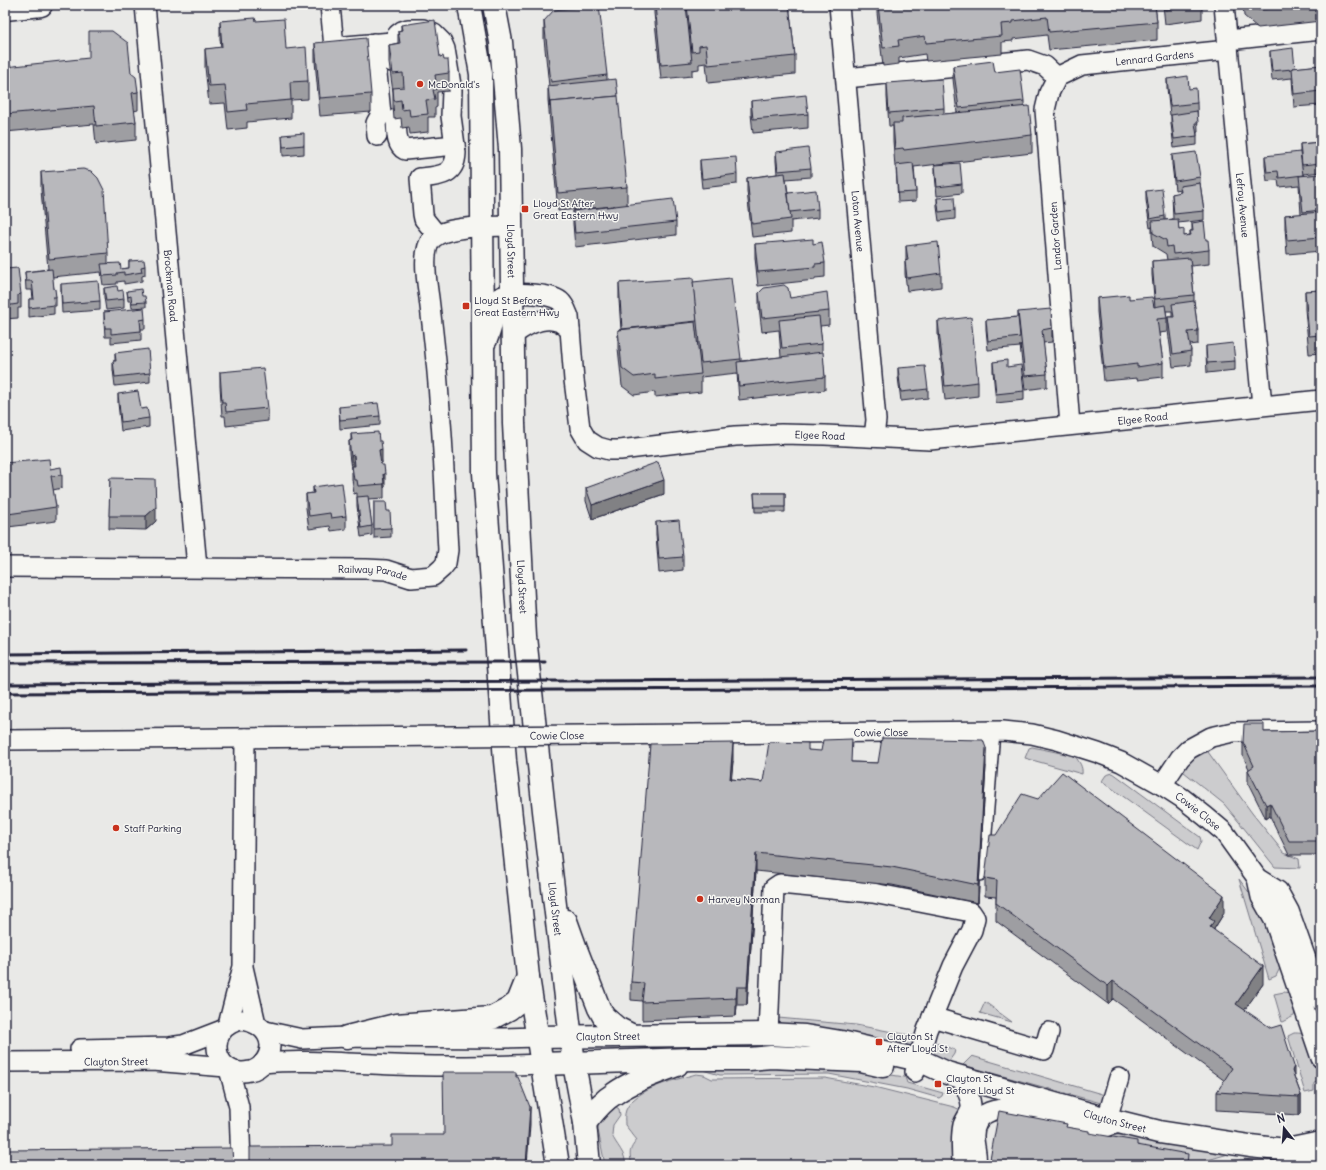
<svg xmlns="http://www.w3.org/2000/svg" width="1326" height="1170" viewBox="0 0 1326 1170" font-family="Delius,sans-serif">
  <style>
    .green { fill: #ccccce; stroke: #777784 }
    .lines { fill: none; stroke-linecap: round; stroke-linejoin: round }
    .minor-casing { stroke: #22223b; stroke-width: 22 }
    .major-casing { stroke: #22223b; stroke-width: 25 }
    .highway-casing { stroke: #22223b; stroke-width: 25 }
    .minor { stroke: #f6f6f2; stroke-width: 19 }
    .major { stroke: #f6f6f2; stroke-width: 22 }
    .highway { stroke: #f6f6f2; stroke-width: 22 }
    .rail { stroke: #22223b; stroke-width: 3 }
    .minor-bridge-casing { stroke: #22223b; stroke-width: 22; stroke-linecap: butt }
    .minor-bridge { stroke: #f6f6f2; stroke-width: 19 }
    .wall { fill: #9e9ea2; stroke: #22223b }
    .shaded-wall { fill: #818184; stroke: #22223b }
    .building { fill: #b8b8bc; stroke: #22223b }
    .poi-dot { fill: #c8321e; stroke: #f6f6f2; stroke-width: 1.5 }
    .labels { text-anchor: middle; stroke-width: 3; stroke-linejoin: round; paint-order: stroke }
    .street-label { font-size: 10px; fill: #22223b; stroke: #f6f6f2 }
    .poi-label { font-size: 10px; fill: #22223b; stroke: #f6f6f2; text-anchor: start }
  </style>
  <rect width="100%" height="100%" fill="#e9e9e7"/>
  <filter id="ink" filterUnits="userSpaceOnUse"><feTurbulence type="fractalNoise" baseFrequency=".025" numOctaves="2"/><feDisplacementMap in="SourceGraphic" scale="8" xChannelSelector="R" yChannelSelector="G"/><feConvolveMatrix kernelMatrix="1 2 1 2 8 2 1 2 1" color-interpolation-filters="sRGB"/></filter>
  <g filter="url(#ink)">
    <!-- green -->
    <g class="green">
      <path d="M1203,745L1252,813L1284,853L1299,859L1300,868L1275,867L1239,822L1224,804L1179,768Z"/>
      <path d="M1032,747L1075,756C1079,762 1083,766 1082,774L1025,758L1029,748Z"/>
      <path d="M1113,773L1200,837L1201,841L1197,850L1102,781L1106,775Z"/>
      <path d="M1239,879L1251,895L1264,920L1281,966L1276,976L1269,979Z"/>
      <path d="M1284,992L1289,993L1296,1009L1294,1016L1282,1022L1274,994Z"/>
      <path d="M985,1002L1012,1022L980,1013Z"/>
      <path d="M778,1018L856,1025L914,1036C914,1043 911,1045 906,1049L780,1023L778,1020Z"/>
      <path d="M1294,1033C1298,1033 1303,1033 1306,1036C1316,1044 1319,1069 1320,1081L1314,1083V1091L1305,1093L1288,1036Z"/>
      <path d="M936,1043L955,1050L954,1054L949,1061L935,1057V1046Z"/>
      <path d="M972,1056L1105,1095L1101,1103L963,1065Z"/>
      <path d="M784,1066L842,1068L905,1077L907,1083L943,1093L942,1096L939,1098L907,1089L829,1074L720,1075L702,1070Z"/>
      <path d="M696,1074L704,1075L712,1079L825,1078L874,1087L954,1107L963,1111L957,1165H632C629,1152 629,1150 637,1140L625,1125C625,1120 624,1115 626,1110C635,1088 676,1080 696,1074Z"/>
      <path d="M611,1103L619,1109L620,1115L613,1125L612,1135C615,1144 627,1154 625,1165H605L598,1130L599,1117Z"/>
      <path d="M1011,1116L1105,1135H1123L1228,1154L1208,1160L1199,1164Z"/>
      <path d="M1245,1159L1280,1165H1218C1226,1161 1236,1162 1245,1159Z"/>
    </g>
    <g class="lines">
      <!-- minor casing -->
      <g class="minor-casing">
        <g id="minor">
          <path id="s1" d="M145,5L197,567"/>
          <path d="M330,5L334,47L392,42"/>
          <path id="s2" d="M839,5L876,420L874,437"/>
          <path id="s3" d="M1224,5L1262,405"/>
          <path d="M1228,40L1321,30"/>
          <path d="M374,43L381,114L376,123L377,136"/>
          <path d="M392,62L390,45L392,42L398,34L402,31L408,29H423L434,34L442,42L445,49L452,91L451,116L456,153C455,176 439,176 420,178L423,214L424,219L437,235"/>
          <path d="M846,78L1028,60L1045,66L1057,77"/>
          <path d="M396,119C397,129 395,145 405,150L455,145"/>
          <path d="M513,335C525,326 544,315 560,322C563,324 567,327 570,330"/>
          <path id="s4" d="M487,341C489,336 491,331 492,326C494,319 493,304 497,299C505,290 551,293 560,301C565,305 567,312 569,317L574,380L580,428L587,440L598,447L609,450H620L735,436L781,434L825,435L930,440L1321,400"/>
          <path id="s5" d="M1070,425L1045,110L1049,93L1057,77L1082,65L1228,50"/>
          <path id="s6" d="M5,567L366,569L386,570L411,578L433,576L442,568L446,563L448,550C445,499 444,448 439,398C437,365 433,331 429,298C427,283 421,251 432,239C446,225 492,227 512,226"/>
          <path id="s7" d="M587,735L1003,731L1032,734L1057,740L1098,753L1121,762L1162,785L1182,798L1205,816L1224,832L1257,878L1278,891L1289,911L1321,1001"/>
          <path d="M245,738L243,967L256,1024"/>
          <path d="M5,740L455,736"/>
          <path d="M1162,785L1180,758L1189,749L1211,737L1233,732L1321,731"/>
          <path d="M979,871L990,731"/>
          <path d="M1257,878L1261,897L1274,920L1321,1058"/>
          <path d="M932,1017L1044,1050L1049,1032"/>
          <path d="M242,1020C264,1023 278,1041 265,1061C261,1066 256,1070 250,1071C214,1080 202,1027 242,1020Z"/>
          <path d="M228,1025L242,970"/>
          <path d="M265,1031L302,1039L347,1037L503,1038L537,1037"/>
          <path d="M768,1034L774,888L780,884L873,893L971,912L975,918L972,930L953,966L927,1030L915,1072"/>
          <path d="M80,1049L169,1047L183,1045L222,1030"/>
          <path id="s8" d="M5,1062L153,1061L226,1067"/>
          <path d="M263,1063C307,1059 351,1064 395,1065C444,1067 492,1066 541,1064"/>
          <path d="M229,1069L239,1107L241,1165"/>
          <path d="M1107,1119L1119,1078"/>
          <path d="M962,1165C962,1152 960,1137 963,1125C965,1119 970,1114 971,1108C972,1097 964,1088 963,1078"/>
          <path d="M976,1165C978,1155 974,1147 974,1137C973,1114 993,1107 1013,1110L1092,1130C1102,1130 1110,1124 1120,1123"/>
        </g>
      </g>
      <!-- major casing -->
      <g class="major-casing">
        <g id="major">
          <path d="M469,5L481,74L484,473L505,761L528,977L558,1165"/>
          <path id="s9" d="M494,5L501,42L510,149L514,424L525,637L547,838L574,1064L585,1123L589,1165"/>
          <path d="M566,921L576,949L599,1008L604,1017L617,1028L631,1035"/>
          <path d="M347,1037L396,1025L492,1018L509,1009L518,1002L528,977"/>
          <path id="s10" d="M537,1037L768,1034L805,1036L841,1042L919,1060L947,1073L1107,1119L1159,1132L1250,1146L1286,1150L1321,1161"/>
          <path d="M541,1064L691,1059H749L771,1057L861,1061L883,1066"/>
          <path d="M585,1123C594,1112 602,1101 614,1094C632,1081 656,1073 677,1065"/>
          <path d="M1287,1150L1321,1143"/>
        </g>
      </g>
      <!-- highway casing -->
      <g class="highway-casing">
        <path id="highway" d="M5,9L41,5"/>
      </g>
      <!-- minor -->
      <use href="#minor" class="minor"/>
      <!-- major -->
      <use href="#major" class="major"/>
      <!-- highway -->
      <use href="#highway" class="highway"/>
      <!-- rail -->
      <g class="rail">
        <path d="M5,654L466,650"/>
        <path d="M5,663L545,662"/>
        <path d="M5,684L1321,677"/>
        <path d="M5,693L1321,686"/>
      </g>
      <!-- minor-bridge casing -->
      <g class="minor-bridge-casing">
        <g id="minor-bridge">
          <path id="s11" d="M455,736L587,735"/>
        </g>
      </g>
      <!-- minor-bridge -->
      <use href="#minor-bridge" class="minor-bridge"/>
    </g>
    <!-- wall -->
    <g class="wall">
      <path d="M654,5H789L795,56V74L708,83L706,63L699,64V69L692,70V76L661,79L654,13Z"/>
      <path d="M877,5H1155L1157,22V40L1049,50L1047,35L1013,39V41L1002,42V54L926,61L925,54L899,58V64L883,66L877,13Z"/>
      <path d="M1163,5H1202V19L1165,24Z"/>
      <path d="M1243,5H1321V21L1258,28L1244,16Z"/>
      <path d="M220,21H256L286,49L308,81V99L291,100V118L247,122V128L228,130L225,103L209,104L205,67V49L221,48L220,39Z"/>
      <path d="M544,21L607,75V80L627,187V204L676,222V235L575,247L573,224V211L615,206L558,211L548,100V86H549L544,39Z"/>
      <path d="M401,25L444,60L449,73V91L437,92V107L435,108V117H428V132L410,134L409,127L402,128L401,118L394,119L393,106V92L389,63V45L398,43V31L401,30Z"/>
      <path d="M315,43L371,94V112L320,116L315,61Z"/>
      <path d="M1270,51L1295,68L1321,65V105L1294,107L1292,78L1272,80L1270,60Z"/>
      <path d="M953,66L995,72L1024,101V106L1032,135V153L914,167L916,192V201L898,202L896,167H895L893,141V126H889L887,97V83L944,108V114L957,113L953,79Z"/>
      <path d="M5,67L131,73L138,92V110L134,111L136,122V140L96,144L94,124L5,132Z"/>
      <path d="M1167,79L1189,89L1197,103L1198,132H1197V145L1174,148L1171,124V115H1170L1167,88Z"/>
      <path d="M751,101L808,114V128L753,133L751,114Z"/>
      <path d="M282,135L304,145V154L283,156Z"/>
      <path d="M1321,142V172L1303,174V176L1321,174V251L1287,254L1285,228V215L1301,214L1299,185L1279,187L1278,180L1267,181L1265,166V156L1302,170L1300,153V144Z"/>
      <path d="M776,152L811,168V177L786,179L788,193L818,209V218L791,221V233L752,237L747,191V178L777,174L776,161Z"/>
      <path d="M1172,155L1200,177V183L1204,211V220L1178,223L1179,230L1184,236L1190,235V231H1192V223L1206,240L1209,250V264L1191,266L1194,295V301L1198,331V344L1190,345L1191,351V365L1173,367L1168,331V317H1172V311H1166L1167,318V332L1159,333L1163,363V377L1137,380V378L1104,381L1097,312V298L1129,299L1155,307L1152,275V261L1167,260L1166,254L1153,246L1152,235V227L1150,228L1146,200V191L1165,216V220L1173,219L1172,194L1180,193V189L1175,190L1172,164Z"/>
      <path d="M700,160L737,174V184L702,188L700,169Z"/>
      <path d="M935,165L962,184V193L937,196L935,174Z"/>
      <path d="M41,172L108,253V264L121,269L129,268V261L145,266V275L142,276V281L124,284V281L117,282V284L103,285L101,272L52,277L54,289L56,297V306H54V314L29,317V299H33L32,290H26L25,272L48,269L41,190Z"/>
      <path d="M937,198L955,210V219L939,221L937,207Z"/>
      <path d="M755,244H813L825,263V277L815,278V280L758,286L755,258Z"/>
      <path d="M906,246L941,273V287L907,291L905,274V261L906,260Z"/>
      <path d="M5,269L21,294V308H18V318L5,319Z"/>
      <path d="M693,282L741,359V361L781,357L779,330L762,332L759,307V293L790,298L829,311V325L820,326L822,344V352L825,377V390L739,400L737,373L701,377V392L655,397V392L634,395L622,386L618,348V330H621L619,300V283Z"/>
      <path d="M61,284L100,301V310L62,313L61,293Z"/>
      <path d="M104,288L118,291L124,299V308L106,310L104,297Z"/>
      <path d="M1321,290V353L1309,354L1305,309V291Z"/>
      <path d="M127,291L142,296L146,302V307L132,308L131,301H128Z"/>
      <path d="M104,312L145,319V329H141V340L111,343V337H105L104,321Z"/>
      <path d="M1018,312L1052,328V342L1043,343L1047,374V387L1025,390L1020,345V347L988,350L986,329V320L1018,317Z"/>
      <path d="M938,321L978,382V396L945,400L938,334Z"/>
      <path d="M1206,346L1235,361V370L1207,373L1206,355Z"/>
      <path d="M115,353L150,373V382L115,386L113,370V361H115Z"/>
      <path d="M993,362L1007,367L1024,391V400L996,403L993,371Z"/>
      <path d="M898,368L928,389V398L901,401L898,377Z"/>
      <path d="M220,372L268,408V421L226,426L225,416H222L220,386Z"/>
      <path d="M118,394L149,418V427L121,431L118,403Z"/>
      <path d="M339,407L380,416V425L340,429Z"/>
      <path d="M351,434L379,441L382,463H380L385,487L384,488V498L368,499L372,526V535L361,537L357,506V493L354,494L352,479V469H351L349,454V441L351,440Z"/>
      <path d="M5,463L50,469L62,475V488L53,490L56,507V521L8,527L5,509Z"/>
      <path d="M110,478L156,521L146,530L109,529Z"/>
      <path d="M313,487L346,516V529L331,531L330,526L309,529L306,508V494L313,493Z"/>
      <path d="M586,488L664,494L592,519L586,501Z"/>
      <path d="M754,493H785V512H755Z"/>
      <path d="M374,502L387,511L391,528V537L374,538Z"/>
      <path d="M656,522L683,557V570L659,573L656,535Z"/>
      <path d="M1321,731V855H1289L1270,816L1266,819L1248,783V770L1249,769L1243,756V742L1264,732Z"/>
      <path d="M808,750L852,762L878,763L986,766L978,903L892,885L756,871L747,1005H737L736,1016L642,1020V1001L631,1000V982L733,761L731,779L763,782Z"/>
      <path d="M985,878L1224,913L1214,929V930L1263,984L1244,1010L1294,1076L1301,1095V1113L1299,1115L1217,1110V1092L1225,1081L1113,999L1108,1004L996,921V897L985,896Z"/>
    </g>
    <!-- shaded-wall -->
    <g class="shaded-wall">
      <path d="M382,449V463H379V450Z"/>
      <path d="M354,455V469L352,466V469H351V456Z"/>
      <path d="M383,474H385V487L384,488Z"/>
      <path d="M664,480V494L592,519V505Z"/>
      <path d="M156,507V521L146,530V516Z"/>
      <path d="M733,743V761L730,797V779Z"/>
      <path d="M986,748V766L978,903V885Z"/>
      <path d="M1270,803V816L1266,819V805Z"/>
      <path d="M756,853V871L747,1005V987Z"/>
      <path d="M1224,895V913L1214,929V939L1210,945L1209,918Z"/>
      <path d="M1263,966V984L1236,1022V1004Z"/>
      <path d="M1113,981V999L1108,1004V986Z"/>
      <path d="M737,987V1005L736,1016V998Z"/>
      <path d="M1294,1066V1084L1292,1071Z"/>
      <path d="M1301,1095V1113L1299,1115V1097Z"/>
      <path d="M530,1107V1125L527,1165H526Z"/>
    </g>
    <!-- building -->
    <g class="building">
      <path d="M599,5L607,75L551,82L544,21L554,10Z"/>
      <path d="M655,5H686L692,62L661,65Z"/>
      <path d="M687,5H789L795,56L708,65L706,45L699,46V51L692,52Z"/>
      <path d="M878,5H1155L1157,22L1049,32L1047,17L1013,21V23L1001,24L1002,36L926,43L925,36L898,40L899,46L883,48Z"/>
      <path d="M1165,5H1202L1165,10Z"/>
      <path d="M1252,5H1300L1258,10Z"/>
      <path d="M255,18L256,21L284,19L286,49L306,47L308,81L290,82L291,100L246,104L247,110L228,112L225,85L209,86L205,49L222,47L220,21Z"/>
      <path d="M435,20L440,57L443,56L444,60H448L449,73L435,75L437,89L433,90L435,99L426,100L428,114L410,116L409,109L402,110L401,100L394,101L393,88L404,87L403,73L393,74L389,45L400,43L398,31L402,30L401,25Z"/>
      <path d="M89,31H112L128,43L131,73L136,77L138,92L132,93L136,122L96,126L94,106L5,114V67L89,58Z"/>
      <path d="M366,38L371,94L320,98L315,43Z"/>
      <path d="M1293,48L1295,68H1292V69L1272,71L1270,51Z"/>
      <path d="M993,61L995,72L1020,69L1024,101L959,108L953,66Z"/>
      <path d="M1321,65V91L1294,94L1292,68Z"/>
      <path d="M1188,76L1189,89L1196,88L1197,103L1170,106L1167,79Z"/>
      <path d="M616,79L618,96L550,102V107L548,86Z"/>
      <path d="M942,79L944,108L889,113L887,83Z"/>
      <path d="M806,95L808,114L753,119L751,101Z"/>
      <path d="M618,96L627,187L558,193L550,102Z"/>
      <path d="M1029,106L1032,135L904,150L903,148L895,149L893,123H902V118Z"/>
      <path d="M1197,111L1198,123H1195L1197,136L1174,139L1171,115Z"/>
      <path d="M304,133V145L283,147L282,135Z"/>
      <path d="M1321,142V163L1302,165L1300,144Z"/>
      <path d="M808,148L811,168L778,171L776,152Z"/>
      <path d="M1196,152L1200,177L1175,181L1172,155Z"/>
      <path d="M1300,152L1303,175L1279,178L1278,171L1267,172L1265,156Z"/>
      <path d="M736,157L737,174L702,179L700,160Z"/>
      <path d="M913,163L916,192L898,193L896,165Z"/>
      <path d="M960,163L962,184L937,187L935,165Z"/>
      <path d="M83,169L91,171L98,178L104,190L108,253L49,259L41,172Z"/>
      <path d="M785,173L791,219L752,224L747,178Z"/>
      <path d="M1321,174V210L1303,212L1299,176Z"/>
      <path d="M1200,183L1204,211L1174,214L1172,194L1181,192L1180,186Z"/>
      <path d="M1162,189L1165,216L1150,219L1146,191Z"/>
      <path d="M816,190L818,209L790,212L788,193Z"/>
      <path d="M954,197L955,210L939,212L937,198Z"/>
      <path d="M673,199L676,222L575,233L573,211Z"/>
      <path d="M1321,212V237L1287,240L1285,215Z"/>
      <path d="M1178,219L1179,230L1184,229V236L1191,235L1190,231H1193L1192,223L1204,221L1206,240H1208L1209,250L1173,254L1172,246L1167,247L1166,240L1153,233L1152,221Z"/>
      <path d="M813,239V244L822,242L825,263L815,264V267L758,272L755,244Z"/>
      <path d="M938,242L941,273L907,278L905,261L908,260L906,246Z"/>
      <path d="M1190,258L1194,295L1155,299L1152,261Z"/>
      <path d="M144,260L145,266L141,267L142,272L124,275V272L117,273V275L103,276L101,264L120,263L121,269L129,268V261Z"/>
      <path d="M18,268L21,294L18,295V304L5,306V269Z"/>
      <path d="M52,269L54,289H55L56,297H53L54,305L29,308V299H34L32,281H26L25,272Z"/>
      <path d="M693,278L697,321L622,329L619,283Z"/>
      <path d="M731,278L741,359L701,363L693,282Z"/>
      <path d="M98,281L100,301L62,304L61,284Z"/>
      <path d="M784,285L788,288L790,298L827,292L829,311L762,318L759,293L764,288Z"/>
      <path d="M117,286L118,291L123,290L124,299L106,301L104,288Z"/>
      <path d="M141,289L142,296H145L146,302L132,303L131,296L128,297L127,291Z"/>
      <path d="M1321,290V335L1309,336L1305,291Z"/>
      <path d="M1129,295V299L1152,297L1154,307L1165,305L1167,318L1157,319L1163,363L1137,367V364L1104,368L1097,298Z"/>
      <path d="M1194,301L1198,331L1188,332L1191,351L1173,354L1168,317H1174L1172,304Z"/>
      <path d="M144,308L145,319L140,320L141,331L111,334V328H105L104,312Z"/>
      <path d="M1051,309L1052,328L1042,330L1047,374L1025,376L1018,312Z"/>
      <path d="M819,316L822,344L782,348L779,320Z"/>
      <path d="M971,317L978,382L945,386L938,321Z"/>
      <path d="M1018,317L1020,337L988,341L986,320Z"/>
      <path d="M695,322L701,374L655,379V374L634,377L622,368L618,330Z"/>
      <path d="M1233,343L1235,361L1207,363L1206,346Z"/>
      <path d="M148,349L150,373L115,377L113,361H116L115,353Z"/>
      <path d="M823,352L825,377L739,386L737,362Z"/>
      <path d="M1007,360V367L1021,365L1024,391L996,394L993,362Z"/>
      <path d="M925,366L928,389L901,392L898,368Z"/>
      <path d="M263,368L268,408L226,412L225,402H222L220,372Z"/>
      <path d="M138,391L141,409L147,408L149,418L121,422L118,394Z"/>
      <path d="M378,403L380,416L340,420L339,407Z"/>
      <path d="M378,432L379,441H381L382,449L379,450L381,465H384L385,474H383L384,484L358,486L357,480H354L352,466H355L354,455L351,456L349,441L352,440L351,434Z"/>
      <path d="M49,459L50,469L61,467L62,475L51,476L56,507L8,514L5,496V463Z"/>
      <path d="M658,462L664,480L592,505L586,488Z"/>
      <path d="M110,478L155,479L156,507L146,516H109Z"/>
      <path d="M342,483L346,516L331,518L330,513L309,516L306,494L314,493L313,487Z"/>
      <path d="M754,493H785V507H755Z"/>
      <path d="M368,496L372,526L361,528L357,497Z"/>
      <path d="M374,502H386L387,511H390L391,528L374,529Z"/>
      <path d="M679,520L683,557L659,559L656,522Z"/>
      <path d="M1244,724H1264V732L1321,731V841H1289L1270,803L1266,805L1248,770L1254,766L1243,742Z"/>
      <path d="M882,738L983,740L986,748L978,885L892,867L756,853L747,987H737L736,998L642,1002L644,983L631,982L650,744L733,743L730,779L763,782L769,742L808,743V750L821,751L823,740L852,739L851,762L878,763Z"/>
      <path d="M1062,772L1224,895L1209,918L1214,921L1210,927L1263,966L1236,1004L1271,1028L1281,1025L1294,1066L1292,1071L1301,1095L1299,1097L1217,1092L1232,1068L1113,981L1108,986L996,903L997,880L985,878L990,835H996L1022,794L1038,799Z"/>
      <path d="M443,1072H516V1077H518L530,1107L526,1165H250V1147L392,1146V1135H444Z"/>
      <path d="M999,1111L1067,1124L1066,1127L1089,1131V1133L1137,1141V1145L1188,1154L1187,1165H989Z"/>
      <path d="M232,1148L233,1165H5V1150Z"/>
      <path d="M1207,1161L1229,1165H1206Z"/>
    </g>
  </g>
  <!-- markers -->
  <g class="poi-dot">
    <circle cx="420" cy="84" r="4"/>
    <rect x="521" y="205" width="8" height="8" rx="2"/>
    <rect x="462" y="302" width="8" height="8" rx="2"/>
    <circle cx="116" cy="828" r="4"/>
    <circle cx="700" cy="899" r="4"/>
    <rect x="875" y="1038" width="8" height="8" rx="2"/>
    <rect x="934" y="1080" width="8" height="8" rx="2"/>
  </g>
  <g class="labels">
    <!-- street labels -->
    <g class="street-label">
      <text dy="4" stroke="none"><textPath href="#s5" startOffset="452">Lennard Gardens</textPath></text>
      <text dy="4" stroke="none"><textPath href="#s3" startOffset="201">Lefroy Avenue</textPath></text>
      <text dy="4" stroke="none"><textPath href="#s2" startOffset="217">Loton Avenue</textPath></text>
      <text transform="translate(1055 236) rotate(-94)" y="4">Landor Garden</text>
      <text dy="4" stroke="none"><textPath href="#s9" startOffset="247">Lloyd Street</textPath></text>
      <text dy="4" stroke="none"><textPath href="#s1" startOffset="282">Brockman Road</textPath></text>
      <text dy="4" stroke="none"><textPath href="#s4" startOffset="813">Elgee Road</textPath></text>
      <text dy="4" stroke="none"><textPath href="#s4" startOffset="489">Elgee Road</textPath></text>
      <text dy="4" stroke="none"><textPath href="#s6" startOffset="368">Railway Parade</textPath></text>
      <text dy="4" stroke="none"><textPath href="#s9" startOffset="583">Lloyd Street</textPath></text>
      <text dy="4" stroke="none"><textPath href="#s7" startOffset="294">Cowie Close</textPath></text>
      <text dy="4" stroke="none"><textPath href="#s11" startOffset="102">Cowie Close</textPath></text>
      <text dy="4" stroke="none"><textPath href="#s7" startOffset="630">Cowie Close</textPath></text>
      <text dy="4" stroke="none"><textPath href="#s9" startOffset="907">Lloyd Street</textPath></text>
      <text dy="4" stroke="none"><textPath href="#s10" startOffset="71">Clayton Street</textPath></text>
      <text dy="4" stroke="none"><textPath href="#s8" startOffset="111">Clayton Street</textPath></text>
      <text dy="4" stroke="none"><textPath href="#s10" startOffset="590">Clayton Street</textPath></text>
    </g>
    <!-- poi labels -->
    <g class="poi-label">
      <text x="428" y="88">McDonald's</text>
      <text x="533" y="207">Lloyd St After<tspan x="533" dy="12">Great Eastern Hwy</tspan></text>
      <text x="474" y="304">Lloyd St Before<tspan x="474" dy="12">Great Eastern Hwy</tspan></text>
      <text x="124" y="832">Staff Parking</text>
      <text x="708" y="903">Harvey Norman</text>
      <text x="887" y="1040">Clayton St<tspan x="887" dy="12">After Lloyd St</tspan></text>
      <text x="946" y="1082">Clayton St<tspan x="946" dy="12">Before Lloyd St</tspan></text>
    </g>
  </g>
  <!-- margin -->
  <rect width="1326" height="1170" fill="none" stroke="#f6f6f2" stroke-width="20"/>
  <rect x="10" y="10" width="1306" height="1150" fill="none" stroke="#22223b" stroke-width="1.5" filter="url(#ink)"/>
  <!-- north arrow -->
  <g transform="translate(1284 1128) rotate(343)" stroke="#f6f6f2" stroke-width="3" paint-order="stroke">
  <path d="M0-3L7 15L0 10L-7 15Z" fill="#22223b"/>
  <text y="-6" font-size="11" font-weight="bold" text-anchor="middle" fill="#22223b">N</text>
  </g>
</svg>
